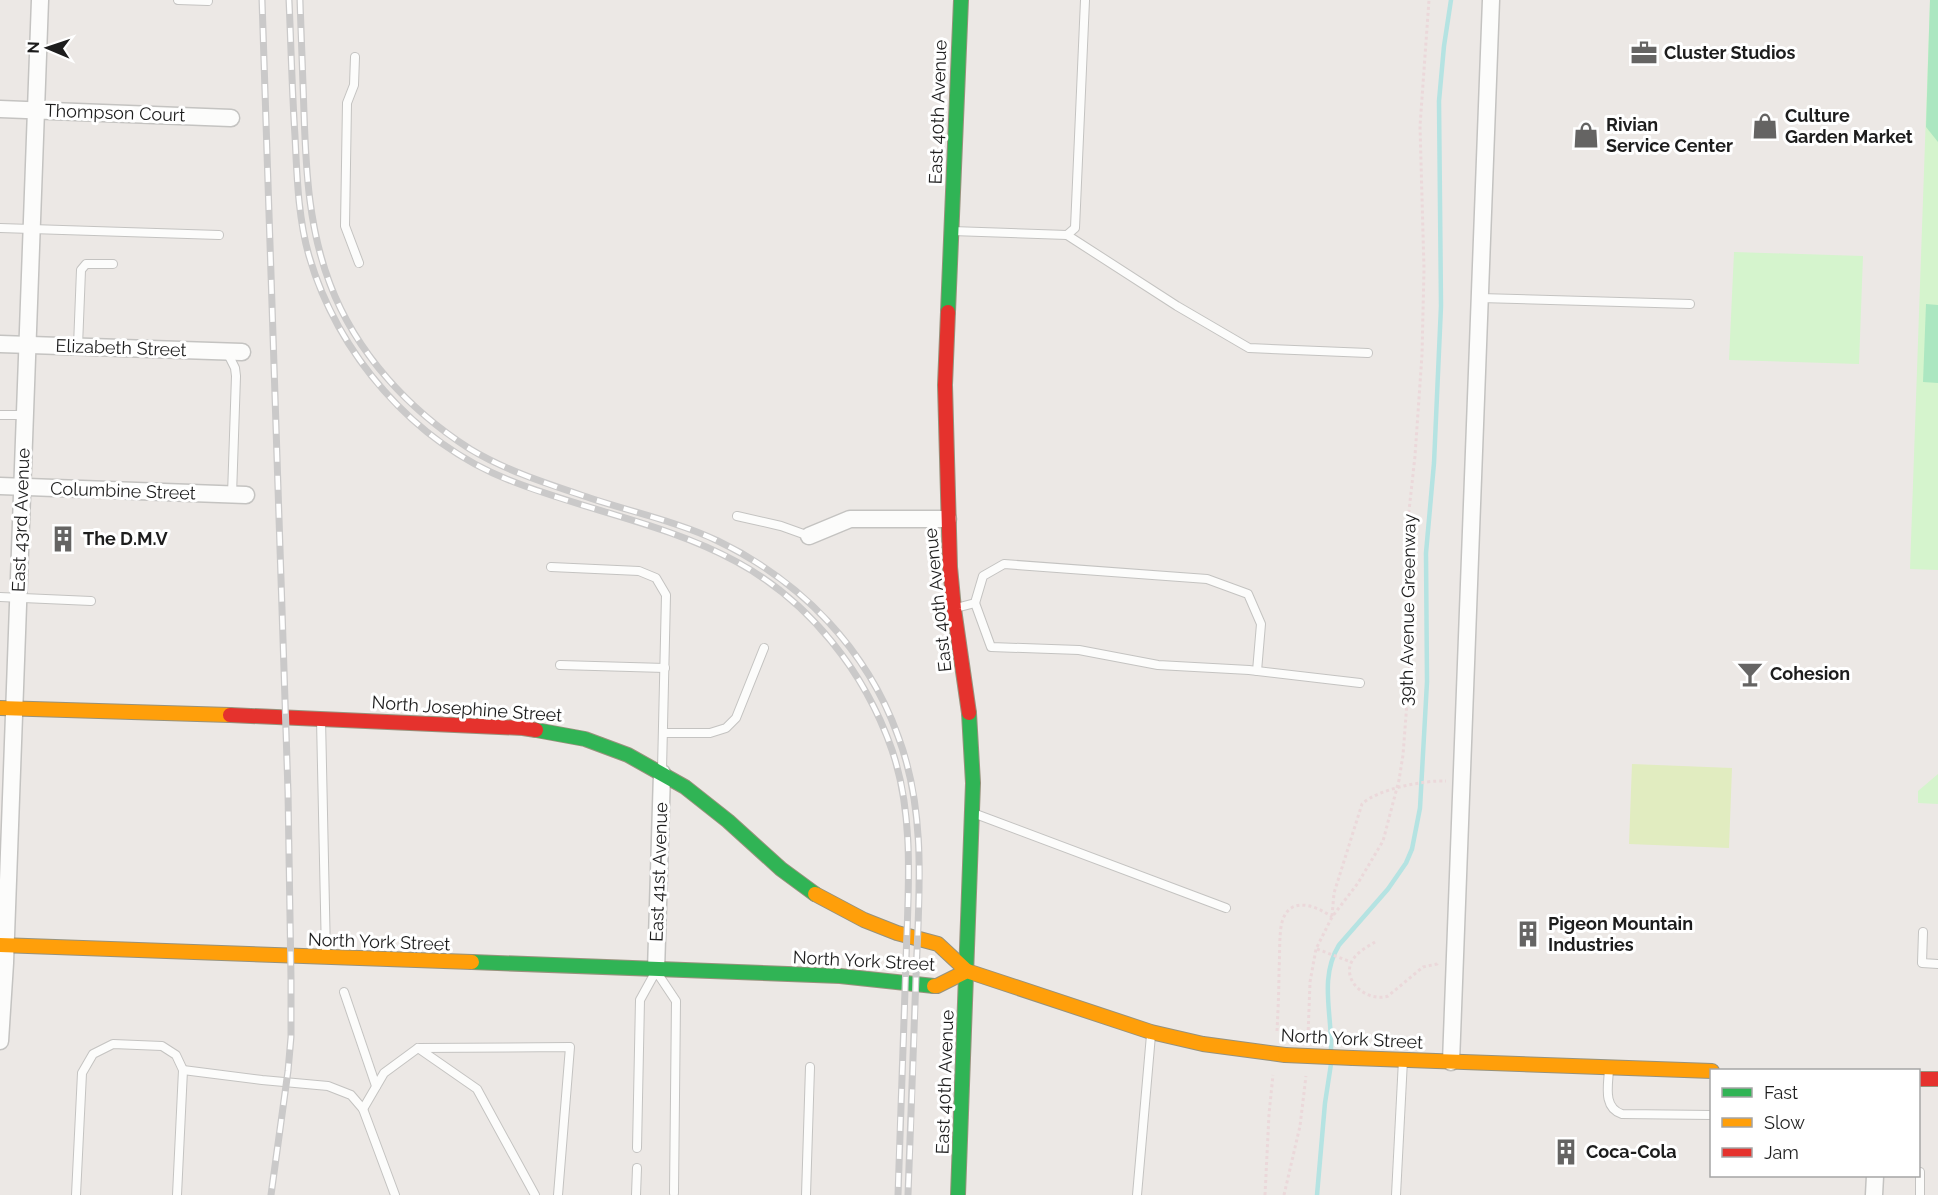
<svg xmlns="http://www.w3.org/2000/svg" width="1938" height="1195" viewBox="0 0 1938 1195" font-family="Raleway,sans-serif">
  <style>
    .grass { fill: #e1ecc0 }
    .park { fill: #d5f4cd }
    .pitch { fill: #ace7c1 }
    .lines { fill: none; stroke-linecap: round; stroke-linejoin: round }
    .stream { stroke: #b5e3e2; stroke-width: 4.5 }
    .lane-casing { stroke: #c4c3c1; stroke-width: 10 }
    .street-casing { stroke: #c4c3c1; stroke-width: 19 }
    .fast-casing { stroke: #97927c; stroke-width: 16 }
    .slow-casing { stroke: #97927c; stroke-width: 16 }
    .jam-casing { stroke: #97927c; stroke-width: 16 }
    .path { stroke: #ebd8da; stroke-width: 3; stroke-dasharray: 3 3; stroke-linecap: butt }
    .lane { stroke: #fcfcfb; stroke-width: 8 }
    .street { stroke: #fcfcfb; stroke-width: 16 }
    .fast { stroke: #30b455; stroke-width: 14 }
    .slow { stroke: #ff9f0a; stroke-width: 14 }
    .jam { stroke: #e5322d; stroke-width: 14 }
    .rail-casing { stroke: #cac9c9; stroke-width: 7 }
    .rail { stroke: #fff; stroke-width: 4.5; stroke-dasharray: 14; stroke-linecap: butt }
    .slow-bridge-casing { stroke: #97927c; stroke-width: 16; stroke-linecap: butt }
    .slow-bridge { stroke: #ff9f0a; stroke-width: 14 }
    .labels { text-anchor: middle; stroke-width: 6; stroke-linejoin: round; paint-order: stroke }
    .poi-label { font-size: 18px; font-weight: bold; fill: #1d1d1d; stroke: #fff; text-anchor: start }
    .street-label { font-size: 18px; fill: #1d1d1d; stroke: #fff }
  </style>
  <rect width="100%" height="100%" fill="#ece8e5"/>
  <!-- grass -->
  <path class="grass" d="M1632,764L1732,768L1729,848L1629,844Z"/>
  <!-- park -->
  <g class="park">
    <path d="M1930,0H1938V570L1910,569Z"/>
    <path d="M1734,252L1863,256L1859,364L1729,360Z"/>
    <path d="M1938,774V804L1918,803V791Z"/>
  </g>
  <!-- pitch -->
  <g class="pitch">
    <path d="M1930,0H1938V142L1926,127Z"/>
    <path d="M1926,304L1938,305V383L1923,382Z"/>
  </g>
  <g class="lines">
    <!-- stream -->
    <g class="stream">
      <path d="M1331,1049C1332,1013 1319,978 1339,945L1388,889L1406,863L1412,849L1420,808L1427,682L1426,553L1434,463L1441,306L1439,101L1444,46L1451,0"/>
      <path d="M1317,1195L1325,1103L1331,1064"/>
    </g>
    <!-- lane casing -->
    <g class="lane-casing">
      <g id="lane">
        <path d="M178,0L208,1"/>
        <path d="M355,57L354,85L347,103L345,226L359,263"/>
        <path d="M0,228L219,235"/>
        <path d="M952,231L1067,235L1075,228L1085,0"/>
        <path d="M1067,235L1177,306L1249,348L1368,353"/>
        <path d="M1480,298L1690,304"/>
        <path d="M78,346L81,270L86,264H113"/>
        <path d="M227,352L235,368L236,376L232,495"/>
        <path d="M0,415H25"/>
        <path d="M737,516L781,526L809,536"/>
        <path d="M551,567L639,571L656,578L666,595L662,770"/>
        <path d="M0,597L91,601"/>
        <path d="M975,603L991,647L1079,650L1158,665L1249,670L1360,683"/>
        <path d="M956,608L975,603L983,576L1004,564L1207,579L1248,594L1261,624L1257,671"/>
        <path d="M560,665L665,668"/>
        <path d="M321,719L326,955"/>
        <path d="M664,733H710L726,728L736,718L764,648"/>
        <path d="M973,813L1226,908"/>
        <path d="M1923,932L1922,963L1938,964"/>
        <path d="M344,992L376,1086"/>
        <path d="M418,1048L477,1089L535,1195"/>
        <path d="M183,1070L262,1080L328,1086L351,1095L363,1109L395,1195"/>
        <path d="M1609,1070C1608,1086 1603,1108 1622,1114L1712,1115"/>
        <path d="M363,1109L384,1073L418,1048L570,1047L558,1195"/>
        <path d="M637,1148L640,1000L656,971L676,1001L674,1193"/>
        <path d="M76,1195L82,1073L93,1054L113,1044L162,1046L176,1055L183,1070L177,1195"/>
        <path d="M636,1195L637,1168"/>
        <path d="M806,1195L810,1067"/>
        <path d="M1137,1195L1151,1035"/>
        <path d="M1396,1195L1403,1060"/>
        <path d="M1920,1195V1172"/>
      </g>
    </g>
    <!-- street casing -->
    <g class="street-casing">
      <g id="street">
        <path d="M0,109L231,118"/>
        <path d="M0,344L242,352"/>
        <path d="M0,486L246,495"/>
        <path d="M809,536L850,519H948"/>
        <path d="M656,971L662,773"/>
        <path d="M0,1041L5,963L40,0"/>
        <path d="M1451,1062L1491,0"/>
        <path d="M1874,1195L1875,1176"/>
      </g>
    </g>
    <!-- fast casing -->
    <g class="fast-casing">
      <g id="fast">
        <path d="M948,312L961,0"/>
        <path d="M536,730L585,739L628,755L685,787L728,821L781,869L815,894"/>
        <path d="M472,962L840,976L934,986"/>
        <path d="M958,1195L973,783L969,713"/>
      </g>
    </g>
    <!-- slow casing -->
    <g class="slow-casing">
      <g id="slow">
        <path d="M0,708L230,715"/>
        <path d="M815,894L864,920L897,933L938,944L967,971"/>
        <path d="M0,945L472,962"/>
        <path d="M934,986H937L967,971L1151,1032L1203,1044L1285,1055"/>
        <path d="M1353,1058L1712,1071"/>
      </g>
    </g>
    <!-- jam casing -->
    <g class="jam-casing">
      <g id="jam">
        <path d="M948,312L945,385L950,567L954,609L969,713"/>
        <path d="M230,715L523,728L536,730"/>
        <path d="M1918,1079H1938"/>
      </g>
    </g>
    <!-- path -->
    <g class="path">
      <path d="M1332,916L1334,893L1362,804C1377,789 1425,780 1446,781"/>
      <path d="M1375,942C1367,947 1357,952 1352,961C1341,981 1368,1003 1388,996L1423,967L1437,964L1438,961"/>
      <path d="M1317,949L1351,962"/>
      <path d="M1277,1031C1278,1011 1279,990 1279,970C1280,956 1279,941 1281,927C1286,895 1314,904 1332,917"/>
      <path d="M1308,1036L1310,982L1316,949L1332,917L1358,883L1383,841L1399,780L1403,755L1410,663L1406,574L1408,520L1415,456L1422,355L1424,269L1420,126L1429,0"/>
      <path d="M1265,1195L1269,1114L1273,1075"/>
      <path d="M1284,1195L1300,1126L1306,1076"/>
    </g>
    <!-- lane -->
    <use href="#lane" class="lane"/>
    <!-- street -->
    <use href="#street" class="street"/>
    <!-- fast -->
    <use href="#fast" class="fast"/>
    <!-- slow -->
    <use href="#slow" class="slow"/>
    <!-- jam -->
    <use href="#jam" class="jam"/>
    <!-- rail casing -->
    <g class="rail-casing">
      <g id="rail">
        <path d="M262,0L288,792L291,979V1037L288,1071L271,1195"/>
        <path d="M289,0C291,45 292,91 295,136C297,176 298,217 309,256C338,354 413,442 509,480C583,510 666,523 737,562C810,602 865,672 892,750C915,818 908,891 906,961C904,1039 900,1117 898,1195"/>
        <path d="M300,0C301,38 303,76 304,113C306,172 309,229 330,284C356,353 409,410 470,449C508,472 554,486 596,500C637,513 680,523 718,541C801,581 867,649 898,736C927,813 919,895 916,976C914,1049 911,1122 908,1195"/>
      </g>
    </g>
    <!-- rail -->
    <use href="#rail" class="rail"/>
    <!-- slow-bridge casing -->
    <g class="slow-bridge-casing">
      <path id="slow-bridge" d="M1285,1055L1353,1058"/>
    </g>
    <!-- slow-bridge -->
    <use href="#slow-bridge" class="slow-bridge"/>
  </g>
  <!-- icons -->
  <defs>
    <g id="office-bare" transform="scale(2.07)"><path d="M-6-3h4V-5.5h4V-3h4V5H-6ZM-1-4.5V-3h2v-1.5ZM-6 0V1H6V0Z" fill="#656463" stroke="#fff" stroke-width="2.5" paint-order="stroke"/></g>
    <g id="shop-bare" transform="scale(2.07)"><path d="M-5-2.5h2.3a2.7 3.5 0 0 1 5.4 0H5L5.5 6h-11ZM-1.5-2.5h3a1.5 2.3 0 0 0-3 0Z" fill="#656463" stroke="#fff" stroke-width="2.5" paint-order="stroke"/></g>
    <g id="building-bare" transform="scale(2.07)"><path d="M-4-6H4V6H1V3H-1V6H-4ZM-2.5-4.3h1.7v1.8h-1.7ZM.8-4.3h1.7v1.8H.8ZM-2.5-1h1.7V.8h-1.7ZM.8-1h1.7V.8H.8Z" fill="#656463" stroke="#fff" stroke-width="2.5" paint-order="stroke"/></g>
    <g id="bar-bare" transform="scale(2.07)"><path d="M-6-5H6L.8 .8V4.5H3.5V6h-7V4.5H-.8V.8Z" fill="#656463" stroke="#fff" stroke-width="2.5" paint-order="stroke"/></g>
  </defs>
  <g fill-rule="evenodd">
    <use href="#office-bare" x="1644" y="53"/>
    <use href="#shop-bare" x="1765" y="126"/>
    <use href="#shop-bare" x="1586" y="135"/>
    <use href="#building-bare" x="63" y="539"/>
    <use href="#bar-bare" x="1750" y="674"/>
    <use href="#building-bare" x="1528" y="934"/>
    <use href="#building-bare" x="1566" y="1152"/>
  </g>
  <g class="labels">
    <!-- poi labels -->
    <g class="poi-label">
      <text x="1664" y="59">Cluster Studios</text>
      <text x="1785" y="122">Culture<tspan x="1785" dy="21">Garden Market</tspan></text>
      <text x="1606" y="131">Rivian<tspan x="1606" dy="21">Service Center</tspan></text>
      <text x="83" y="545">The D.M.V</text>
      <text x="1770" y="680">Cohesion</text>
      <text x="1548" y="930">Pigeon Mountain<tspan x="1548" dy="21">Industries</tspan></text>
      <text x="1586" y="1158">Coca-Cola</text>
    </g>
    <!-- street labels -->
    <g class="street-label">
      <text transform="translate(938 112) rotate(-88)" y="6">East 40th Avenue</text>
      <text transform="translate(115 113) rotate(2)" y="6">Thompson Court</text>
      <text transform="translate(121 348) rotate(2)" y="6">Elizabeth Street</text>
      <text transform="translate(123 491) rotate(2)" y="6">Columbine Street</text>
      <text transform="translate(21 520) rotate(-88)" y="6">East 43rd Avenue</text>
      <text transform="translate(938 600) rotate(-96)" y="6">East 40th Avenue</text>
      <text transform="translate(1408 610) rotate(-89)" y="6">39th Avenue Greenway</text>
      <text transform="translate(467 709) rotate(4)" y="6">North Josephine Street</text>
      <text transform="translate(659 872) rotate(-88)" y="6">East 41st Avenue</text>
      <text transform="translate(379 942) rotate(2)" y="6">North York Street</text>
      <text transform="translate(864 961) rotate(3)" y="6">North York Street</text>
      <text transform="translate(1352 1039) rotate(3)" y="6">North York Street</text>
      <text transform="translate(945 1082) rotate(-88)" y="6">East 40th Avenue</text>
    </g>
  </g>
  <!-- legend -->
  <rect x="1710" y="1069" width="210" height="108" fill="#ffffff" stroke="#a5a5a5" stroke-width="1.5"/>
  <rect x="1722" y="1088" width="30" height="9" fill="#30b455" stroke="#a5a5a5" stroke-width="1.5"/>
  <text x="1764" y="1099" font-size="18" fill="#1d1d1d">Fast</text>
  <rect x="1722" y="1118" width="30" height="9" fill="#ff9f0a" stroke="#a5a5a5" stroke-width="1.5"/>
  <text x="1764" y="1129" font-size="18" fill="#1d1d1d">Slow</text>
  <rect x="1722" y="1148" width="30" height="9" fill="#e5322d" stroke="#a5a5a5" stroke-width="1.5"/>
  <text x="1764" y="1159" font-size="18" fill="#1d1d1d">Jam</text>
  <!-- north arrow -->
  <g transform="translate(48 48) rotate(272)" stroke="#ffffff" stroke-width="4.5" paint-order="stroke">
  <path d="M0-4.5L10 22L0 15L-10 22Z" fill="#1d1d1d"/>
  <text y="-9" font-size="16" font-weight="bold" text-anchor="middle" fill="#1d1d1d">N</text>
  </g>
</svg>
